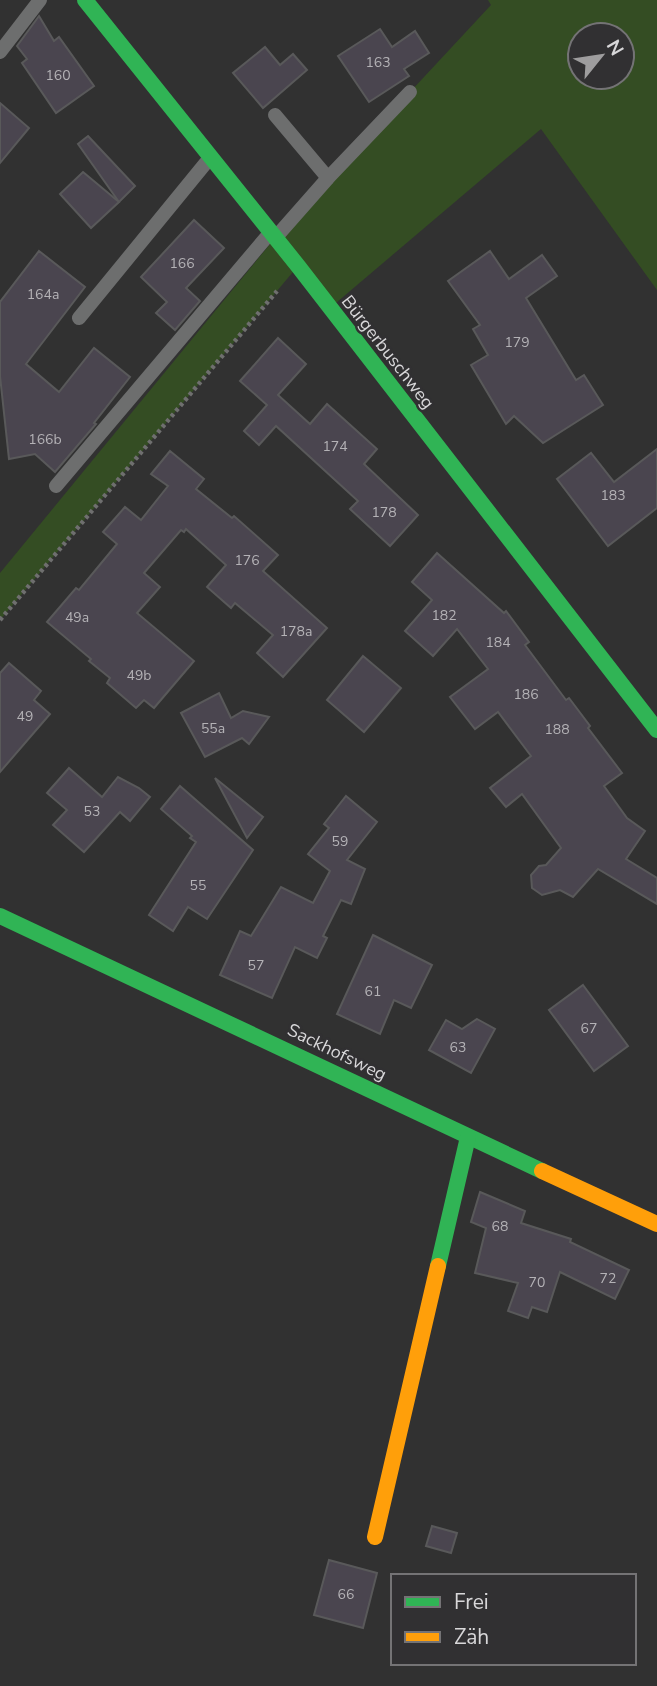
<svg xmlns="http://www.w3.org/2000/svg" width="657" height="1686" viewBox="0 0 657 1686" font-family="'Nunito Sans',sans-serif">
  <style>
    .green { fill: #344d23; fill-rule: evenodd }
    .building { fill: #4a454f; stroke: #59595a; stroke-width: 2 }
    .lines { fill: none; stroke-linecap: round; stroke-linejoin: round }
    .path { stroke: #6f6f6f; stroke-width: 4.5; stroke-dasharray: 3.5 3.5; stroke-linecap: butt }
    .lane { stroke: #6d6e6e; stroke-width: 14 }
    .fast { stroke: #30b455; stroke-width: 16 }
    .slow { stroke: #ff9f0a; stroke-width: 16 }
    .labels { text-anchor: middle; stroke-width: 5; stroke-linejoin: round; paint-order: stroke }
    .number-label { font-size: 14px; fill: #b4b2b6 }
    .street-label { font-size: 18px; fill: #d8d7d9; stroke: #313032 }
  </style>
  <rect width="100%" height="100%" fill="#313131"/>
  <!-- green -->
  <g class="green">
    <path d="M488,0H657V290L541,129L330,308L277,235L491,5ZM580,35H622V77H580Z"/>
    <path d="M275,238L298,266L0,620V573Z"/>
  </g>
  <!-- building -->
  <g class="building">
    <path d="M39,16L54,41L59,37L94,86L56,113L22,63L27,59L17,46Z"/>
    <path d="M380,29L392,47L415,31L429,53L404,69L409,76L369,102L338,56Z"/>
    <path d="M265,47L280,65L293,54L307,70L263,108L233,73Z"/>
    <path d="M0,103L29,128L0,163Z"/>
    <path d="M88,136L135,186L119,202L78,144Z"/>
    <path d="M83,172L119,202L91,228L60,194Z"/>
    <path d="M194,220L224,248L186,288L200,301L175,330L156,313L167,302L141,277Z"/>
    <path d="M39,251L85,287L26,364L59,392L94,348L130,377L94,423L96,424L55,472L35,454L9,459L0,376V302Z"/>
    <path d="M490,251L509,279L542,255L557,276L526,298L576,380L584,375L603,405L543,443L514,416L506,424L471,365L488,355L473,329L480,325L448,281Z"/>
    <path d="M278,338L306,364L278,395L310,424L327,404L377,449L364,464L418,515L390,546L350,509L358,501L276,426L259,445L244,431L267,405L240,381Z"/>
    <path d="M657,449V508L608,546L557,479L591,453L614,482Z"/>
    <path d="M170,451L204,479L196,489L232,518L234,516L278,555L263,571L327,628L283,677L257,653L273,635L235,603L231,608L207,587L226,565L186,529L184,532L181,530L144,573L160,587L137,613L194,661L154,708L144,700L136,708L107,683L110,678L89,661L91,659L47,622L76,588L79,590L117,544L103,532L125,507L141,520L168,486L151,474Z"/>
    <path d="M437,553L504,613L506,611L529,642L525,645L566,700L569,698L590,726L588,728L622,773L604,786L627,818L645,831L626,859L657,878V904L598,869L573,897L560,890L542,895L532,888L531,875L539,866L546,865L561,848L522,794L506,807L490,788L531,756L498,712L475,729L450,697L488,669L457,629L433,656L405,631L432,600L412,582Z"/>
    <path d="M363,656L401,688L364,732L327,700Z"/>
    <path d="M9,663L41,691L34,700L50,714L0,772V673Z"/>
    <path d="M219,693L231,718L243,711L269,717L249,744L242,738L205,757L181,713Z"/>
    <path d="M69,768L102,797L118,777L139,788L150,797L130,821L120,812L84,852L53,825L67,810L47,793Z"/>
    <path d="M215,778L263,817L247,838Z"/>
    <path d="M180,786L253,850L207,919L188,907L173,931L149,915L196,842L190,838L192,836L161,809Z"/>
    <path d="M346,796L377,822L347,860L365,869L351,904L341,900L323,936L327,938L317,958L295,947L272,998L220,975L240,931L251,936L281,887L313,903L330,871L308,854L329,828L324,824Z"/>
    <path d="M373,935L432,965L411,1008L394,1000L380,1034L337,1014Z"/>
    <path d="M583,985L628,1046L594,1071L549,1010Z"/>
    <path d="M477,1019L495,1029L471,1073L429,1050L446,1020L462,1029Z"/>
    <path d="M480,1192L525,1211L521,1223L571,1239L570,1242L629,1270L615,1299L560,1272L547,1312L532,1307L528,1318L508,1311L518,1283L475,1273L486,1228L471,1222Z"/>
    <path d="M432,1526L457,1533L451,1553L426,1546Z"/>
    <path d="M329,1560L377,1573L363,1628L314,1615Z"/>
  </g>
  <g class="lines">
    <!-- path -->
    <path class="path" d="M0,620L277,291"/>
    <!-- lane -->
    <g class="lane">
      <path d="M0,52L40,0"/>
      <path d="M275,115L328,178"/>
      <path d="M276,237L328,178L410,92"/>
      <path d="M79,318L209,159"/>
      <path d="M56,486L270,233"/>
    </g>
    <!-- fast -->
    <g class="fast">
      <path d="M85,0L298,266L657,730"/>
      <path d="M0,916L542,1171"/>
      <path d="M438,1266L468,1137"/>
    </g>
    <!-- slow -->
    <g class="slow">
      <path d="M542,1171L657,1224"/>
      <path d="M375,1537L438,1266"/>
    </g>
  </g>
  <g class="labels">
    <!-- number labels -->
    <g class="number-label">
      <text x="378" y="67">163</text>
      <text x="58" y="80">160</text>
      <text x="182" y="268">166</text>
      <text x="43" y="299">164a</text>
      <text x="517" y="347">179</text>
      <text x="45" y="444">166b</text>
      <text x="335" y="451">174</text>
      <text x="613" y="500">183</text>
      <text x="384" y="517">178</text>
      <text x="247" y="565">176</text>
      <text x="444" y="620">182</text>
      <text x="77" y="622">49a</text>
      <text x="296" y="636">178a</text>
      <text x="498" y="647">184</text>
      <text x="139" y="680">49b</text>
      <text x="526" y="699">186</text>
      <text x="25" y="721">49</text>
      <text x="213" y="733">55a</text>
      <text x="557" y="734">188</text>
      <text x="92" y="816">53</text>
      <text x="340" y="846">59</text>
      <text x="198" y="890">55</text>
      <text x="256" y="970">57</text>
      <text x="373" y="996">61</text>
      <text x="589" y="1033">67</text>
      <text x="458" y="1052">63</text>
      <text x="500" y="1231">68</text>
      <text x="608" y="1283">72</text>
      <text x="537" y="1287">70</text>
      <text x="346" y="1599">66</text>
    </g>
    <!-- street labels -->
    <g class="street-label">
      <text transform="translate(388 352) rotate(52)" y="6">Bürgerbuschweg</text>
      <text transform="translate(337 1052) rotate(26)" y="6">Sackhofsweg</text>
    </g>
  </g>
  <!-- legend -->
  <rect x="391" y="1574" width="245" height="91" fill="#313032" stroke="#747375" stroke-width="2"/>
  <rect x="405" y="1597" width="35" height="10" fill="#30b455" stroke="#747375" stroke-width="2"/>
  <text x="454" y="1609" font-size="21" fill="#d8d7d9">Frei</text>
  <rect x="405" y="1632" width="35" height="10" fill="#ff9f0a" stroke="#747375" stroke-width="2"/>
  <text x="454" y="1644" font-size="21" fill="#d8d7d9">Zäh</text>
  <!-- north arrow -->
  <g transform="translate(601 56) rotate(60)"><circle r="33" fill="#313032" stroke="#747375" stroke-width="2"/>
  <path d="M0-5L12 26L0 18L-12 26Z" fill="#9e9d9e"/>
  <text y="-10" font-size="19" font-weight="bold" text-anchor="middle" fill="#d8d7d9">N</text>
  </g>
</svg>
